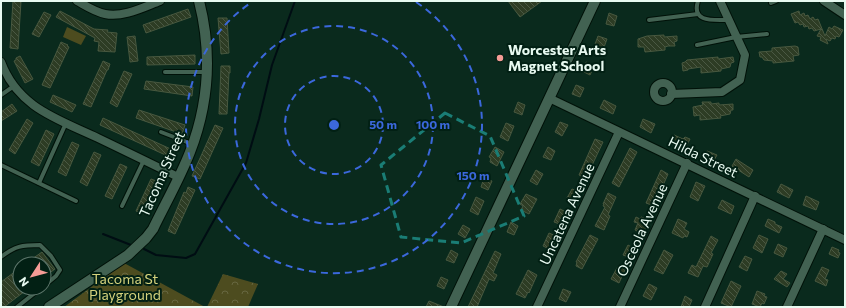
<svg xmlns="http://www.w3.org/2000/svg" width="846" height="308" viewBox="0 0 846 308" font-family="Commissioner,sans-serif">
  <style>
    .grass { fill: #4d4c1f }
    .park { fill: url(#park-crowns) }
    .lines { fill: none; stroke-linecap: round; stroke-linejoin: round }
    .stream { stroke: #000d13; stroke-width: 2 }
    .building { fill: url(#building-back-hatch); stroke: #48583f }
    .service-casing { stroke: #001108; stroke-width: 6 }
    .minor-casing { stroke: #001108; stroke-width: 10 }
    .tertiary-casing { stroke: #001108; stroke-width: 12 }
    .service { stroke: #426252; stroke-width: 4 }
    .minor { stroke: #426252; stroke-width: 8 }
    .tertiary { stroke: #426252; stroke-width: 10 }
    .marked { fill: none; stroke: #1a7d75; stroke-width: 3; stroke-dasharray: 8 5; stroke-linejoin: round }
    .ring { fill: none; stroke: #3b68dc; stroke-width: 2; stroke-dasharray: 7 5 }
    .poi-dot { fill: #f59c96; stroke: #022014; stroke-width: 1.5 }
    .labels { text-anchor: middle; stroke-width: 4; stroke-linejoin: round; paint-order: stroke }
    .poi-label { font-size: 14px; font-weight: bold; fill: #e8faf1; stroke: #022014; text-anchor: start }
    .street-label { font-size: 14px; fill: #e8faf1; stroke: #022014 }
    .park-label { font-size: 14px; fill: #d5d27d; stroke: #022014 }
    .centre { fill: #3b68dc; stroke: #022014; stroke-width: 2 }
    .ring-label { font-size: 12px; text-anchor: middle; font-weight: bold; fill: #3b68dc; stroke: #022014; stroke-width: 4; stroke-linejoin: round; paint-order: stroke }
  </style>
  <defs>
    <pattern id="park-crowns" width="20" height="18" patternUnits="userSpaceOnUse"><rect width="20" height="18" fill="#4d4c1f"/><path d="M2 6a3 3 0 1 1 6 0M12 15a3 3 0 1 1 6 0" fill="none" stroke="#676740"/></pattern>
    <pattern id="building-back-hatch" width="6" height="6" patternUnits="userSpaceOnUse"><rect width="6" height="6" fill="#2d3c24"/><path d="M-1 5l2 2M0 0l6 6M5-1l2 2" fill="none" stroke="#4b5944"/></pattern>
  </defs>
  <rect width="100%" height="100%" fill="#0a2a1d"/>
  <!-- grass -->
  <path class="grass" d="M67,27L86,36L81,45L63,37Z"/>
  <!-- park -->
  <g class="park">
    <path d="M124,263L205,307H64Z"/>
    <path d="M223,274L258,284L248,307H207Z"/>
  </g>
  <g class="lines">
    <!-- stream -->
    <g class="stream">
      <path d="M103,234L131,245"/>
      <path d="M144,249L156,255L186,258L195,254L246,163L259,119L272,65L295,1"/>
    </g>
  </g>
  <!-- building -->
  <g class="building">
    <path d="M13,1H21L18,49L10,48Z"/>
    <path d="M508,1H542L520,17Z"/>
    <path d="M188,9L191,17L146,33L143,25Z"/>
    <path d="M60,11L94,29L108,30L107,32L117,33L115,52L98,51L99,42L94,41L95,38L56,17Z"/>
    <path d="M799,11L800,15L804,13L805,16L808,15L810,19L813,17L815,20L818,19L825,36L829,27L832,29L834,26L843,30L839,37L836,36L835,39L832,38L830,41L826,39L828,44L820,40L821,37L817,36L821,29L814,31L812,28L809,29L808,26L804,27L803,24L800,25L798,22L795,23L791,14Z"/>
    <path d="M44,12L51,15L39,37L32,34Z"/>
    <path d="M609,13L617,16L614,26L606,24Z"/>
    <path d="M218,18H227L229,53L221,54Z"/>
    <path d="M664,35V37L677,36V41L674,42L675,46H668L665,47V50L645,52L644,47H638V39L647,36Z"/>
    <path d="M135,36L138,61L130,62L127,37Z"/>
    <path d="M598,36L607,39L603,50L594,47Z"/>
    <path d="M61,42L68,45L67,46L69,47L50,88L42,85Z"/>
    <path d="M795,46L798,47L799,55L793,56L794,61L773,63V61L764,60L762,57H760L759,52L772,51V48Z"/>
    <path d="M195,55V64L147,65V57Z"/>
    <path d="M20,56L33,79L25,83L14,61L16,60V58Z"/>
    <path d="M718,57V59L733,57L734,62L731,63L730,67L721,69V71L701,73V67L688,69V70L683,71L682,63L685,62L687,60Z"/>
    <path d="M103,61L110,64L108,70H107L91,107L83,104Z"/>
    <path d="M586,62L594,66L590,75L582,71Z"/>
    <path d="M221,66H230V73H229L227,114H219Z"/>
    <path d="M124,71L132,74L117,107L110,103Z"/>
    <path d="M146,81L193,87L192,96L144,89Z"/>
    <path d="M576,85L584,88L580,97L572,94Z"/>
    <path d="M53,95L76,105L72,112L50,102Z"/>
    <path d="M604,100L616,106L613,114L600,108Z"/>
    <path d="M518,102L525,105L522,115L514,112Z"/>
    <path d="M702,102H711V104L719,103V105L733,104V110H731L730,114L720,116L721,118L700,120V115L694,116L693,107L703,105Z"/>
    <path d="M12,104L17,111L1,121V112Z"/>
    <path d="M139,110L185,125L182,134L136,118Z"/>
    <path d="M103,118L175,151L172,158L100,125Z"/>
    <path d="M27,119L33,123L15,154L9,150Z"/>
    <path d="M643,119L655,124L651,133L640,127Z"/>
    <path d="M560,122L568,125L562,136L555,132Z"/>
    <path d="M506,123L514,126L508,141L500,137Z"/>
    <path d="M215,125L223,128L200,179L192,176Z"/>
    <path d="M46,130L54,134L39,166L31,162Z"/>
    <path d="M674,135L683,139L685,137L690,139L686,147L683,146L682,148L670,142Z"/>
    <path d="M595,139L603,142L586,178L579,175Z"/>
    <path d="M72,142L79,145L66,176L58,172Z"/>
    <path d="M495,147L504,152L497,166L490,162L491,158L489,157Z"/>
    <path d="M548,147L555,151L551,160L543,157Z"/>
    <path d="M630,148L637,152L619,187L612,183Z"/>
    <path d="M707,151L717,155L713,162L704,158Z"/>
    <path d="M94,152L101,155L87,186L80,182Z"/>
    <path d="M736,159L753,170L749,177L732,166Z"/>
    <path d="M120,164L127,167L112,199L105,196Z"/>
    <path d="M536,170L543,174L537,185L530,181Z"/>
    <path d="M661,170L668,174L654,206L646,203Z"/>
    <path d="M484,178L492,181L488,190L481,187Z"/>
    <path d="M151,179L159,182L144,214L136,211Z"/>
    <path d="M696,182L705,186L698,201L690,197Z"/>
    <path d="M781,184L793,190L789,198L777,192Z"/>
    <path d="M188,187L195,190L175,234L168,231L184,192L186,193Z"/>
    <path d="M572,189L579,192L575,202L567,198Z"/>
    <path d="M608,193L616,197L608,215L610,216L604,230L595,226L605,207L603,206L604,204H603Z"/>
    <path d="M526,194L537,199L529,214L521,210L523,206L520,204Z"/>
    <path d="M806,196L819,202L816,210L803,205Z"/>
    <path d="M476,197L484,201L478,215L470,211Z"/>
    <path d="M722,200L734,206L731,214L718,208Z"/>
    <path d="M560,209L568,213L562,225L554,222Z"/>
    <path d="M636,217L640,219L641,217L649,220L643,234L635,230L638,223L634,222Z"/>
    <path d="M678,219L687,223L684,229L689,232L687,237L684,236L683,238L672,233Z"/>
    <path d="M768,219L775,222V224L782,227L779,233L765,226Z"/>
    <path d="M511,222L518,226L514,235L507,232Z"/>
    <path d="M463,225L470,229L465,238L458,234Z"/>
    <path d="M549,233L558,237L551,250L543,246Z"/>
    <path d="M590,235L598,239L582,269L576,266L577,262H576Z"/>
    <path d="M759,235L768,239L762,253L753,248Z"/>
    <path d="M711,236L718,240L711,253L713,254L707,267L703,266L698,277L688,273L692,265L696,267Z"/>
    <path d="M778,244L787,248L783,257L774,253Z"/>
    <path d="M628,245L635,249L631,258L623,255Z"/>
    <path d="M832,247L839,250L838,252L840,253L838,258L829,254Z"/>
    <path d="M451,250L458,254L454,263L446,260Z"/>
    <path d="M664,250L673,255L663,274L654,270Z"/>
    <path d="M495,251L501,254L493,273L497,275L494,281L489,279L477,307H468Z"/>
    <path d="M42,252L55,269L44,277V264H25Z"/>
    <path d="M745,256L752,259L747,271L739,267Z"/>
    <path d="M618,266L625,270L619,283L611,279Z"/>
    <path d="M822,267L829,270L825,279L828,280L826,286L815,281Z"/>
    <path d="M20,268V288H29L4,307H1V282Z"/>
    <path d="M528,270L537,275L529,293L528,292L525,298L516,294Z"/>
    <path d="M781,271L787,274L783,279L790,283L787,287L774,279Z"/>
    <path d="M441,277L448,280L444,289L437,286Z"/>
    <path d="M731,281L741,286L731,307L721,303Z"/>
    <path d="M649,284L657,288L651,300L643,296Z"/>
    <path d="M563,289L571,292L566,302L559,299Z"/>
    <path d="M757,291L765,294L764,296L767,297L764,304L762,303L760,307L752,304Z"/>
    <path d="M685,296L692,300L689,307H681Z"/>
    <path d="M429,301L444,307H426Z"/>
  </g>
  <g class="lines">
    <!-- service casing -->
    <g class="service-casing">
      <g id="service">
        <path d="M698,1C691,23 714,20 728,20"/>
        <path d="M771,3L776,1"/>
        <path d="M649,20L698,14"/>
        <path d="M697,45L736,37L767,34"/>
        <path d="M165,72H207"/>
        <path d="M1,95L14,86"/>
        <path d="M161,132L192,144"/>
        <path d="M1,165L76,201"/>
        <path d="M39,183L66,123"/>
        <path d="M122,206L144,160"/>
        <path d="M1,257C15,246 22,245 40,245L51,256L60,270L56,276L44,286"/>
        <path d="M17,307L41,288"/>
      </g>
    </g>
    <!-- minor casing -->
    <g class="minor-casing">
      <g id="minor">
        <path d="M77,1C86,6 95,12 105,14C123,18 144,7 160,1"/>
        <path d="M824,1L845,15"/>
        <path d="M1,62C18,108 58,119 98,138C125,151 152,164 178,177"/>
        <circle cx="663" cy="92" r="9"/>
        <path d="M671,94L722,92L740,80L745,55L720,1"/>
        <path d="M549,98L845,240"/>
        <path d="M537,307L619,132"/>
        <path d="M620,307L687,163"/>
        <path d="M705,307L755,196"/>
        <path d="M787,307L823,229"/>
      </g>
    </g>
    <!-- tertiary casing -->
    <g class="tertiary-casing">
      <g id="tertiary">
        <path d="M49,307L128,255L146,238L153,229C165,204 180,178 190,152C209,103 212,52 199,1"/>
        <path d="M451,307L595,1"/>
      </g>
    </g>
    <!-- service -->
    <use href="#service" class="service"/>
    <!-- minor -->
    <use href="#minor" class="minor"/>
    <!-- tertiary -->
    <use href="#tertiary" class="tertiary"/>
  </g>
  <!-- marked area -->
  <path class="marked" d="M445,113L490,136L524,216L461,243L401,237L381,165Z"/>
  <!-- distance rings -->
  <g class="ring">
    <circle cx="334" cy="125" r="49"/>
    <circle cx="334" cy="125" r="99"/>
    <path d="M416 2A148 148 0 1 1 252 2"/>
  </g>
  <!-- markers -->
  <circle class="poi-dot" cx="500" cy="58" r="4"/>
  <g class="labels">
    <!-- poi labels -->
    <g class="poi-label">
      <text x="508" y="55">Worcester Arts<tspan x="508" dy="16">Magnet School</tspan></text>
    </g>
    <!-- street labels -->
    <g class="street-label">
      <text transform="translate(703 157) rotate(26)" y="5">Hilda Street</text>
      <text transform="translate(162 174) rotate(-66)" y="5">Tacoma Street</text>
      <text transform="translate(567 214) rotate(-65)" y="5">Uncatena Avenue</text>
      <text transform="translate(642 230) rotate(-65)" y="5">Osceola Avenue</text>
    </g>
    <!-- park labels -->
    <g class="park-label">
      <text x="125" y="284">Tacoma St<tspan x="125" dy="16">Playground</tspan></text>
    </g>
  </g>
  <circle cx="334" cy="125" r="6" class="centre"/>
  <g class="ring-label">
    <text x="383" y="129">50 m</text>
    <text x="433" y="129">100 m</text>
    <text x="473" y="180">150 m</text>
  </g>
  <!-- border -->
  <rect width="846" height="308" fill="none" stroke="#e8faf1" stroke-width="4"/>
  <!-- north arrow -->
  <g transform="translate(32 276) rotate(234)"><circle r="19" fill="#022014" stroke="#5e776c"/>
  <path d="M0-3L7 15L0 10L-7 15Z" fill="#f59c96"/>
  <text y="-6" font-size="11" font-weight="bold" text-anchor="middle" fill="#e8faf1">N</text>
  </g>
</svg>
